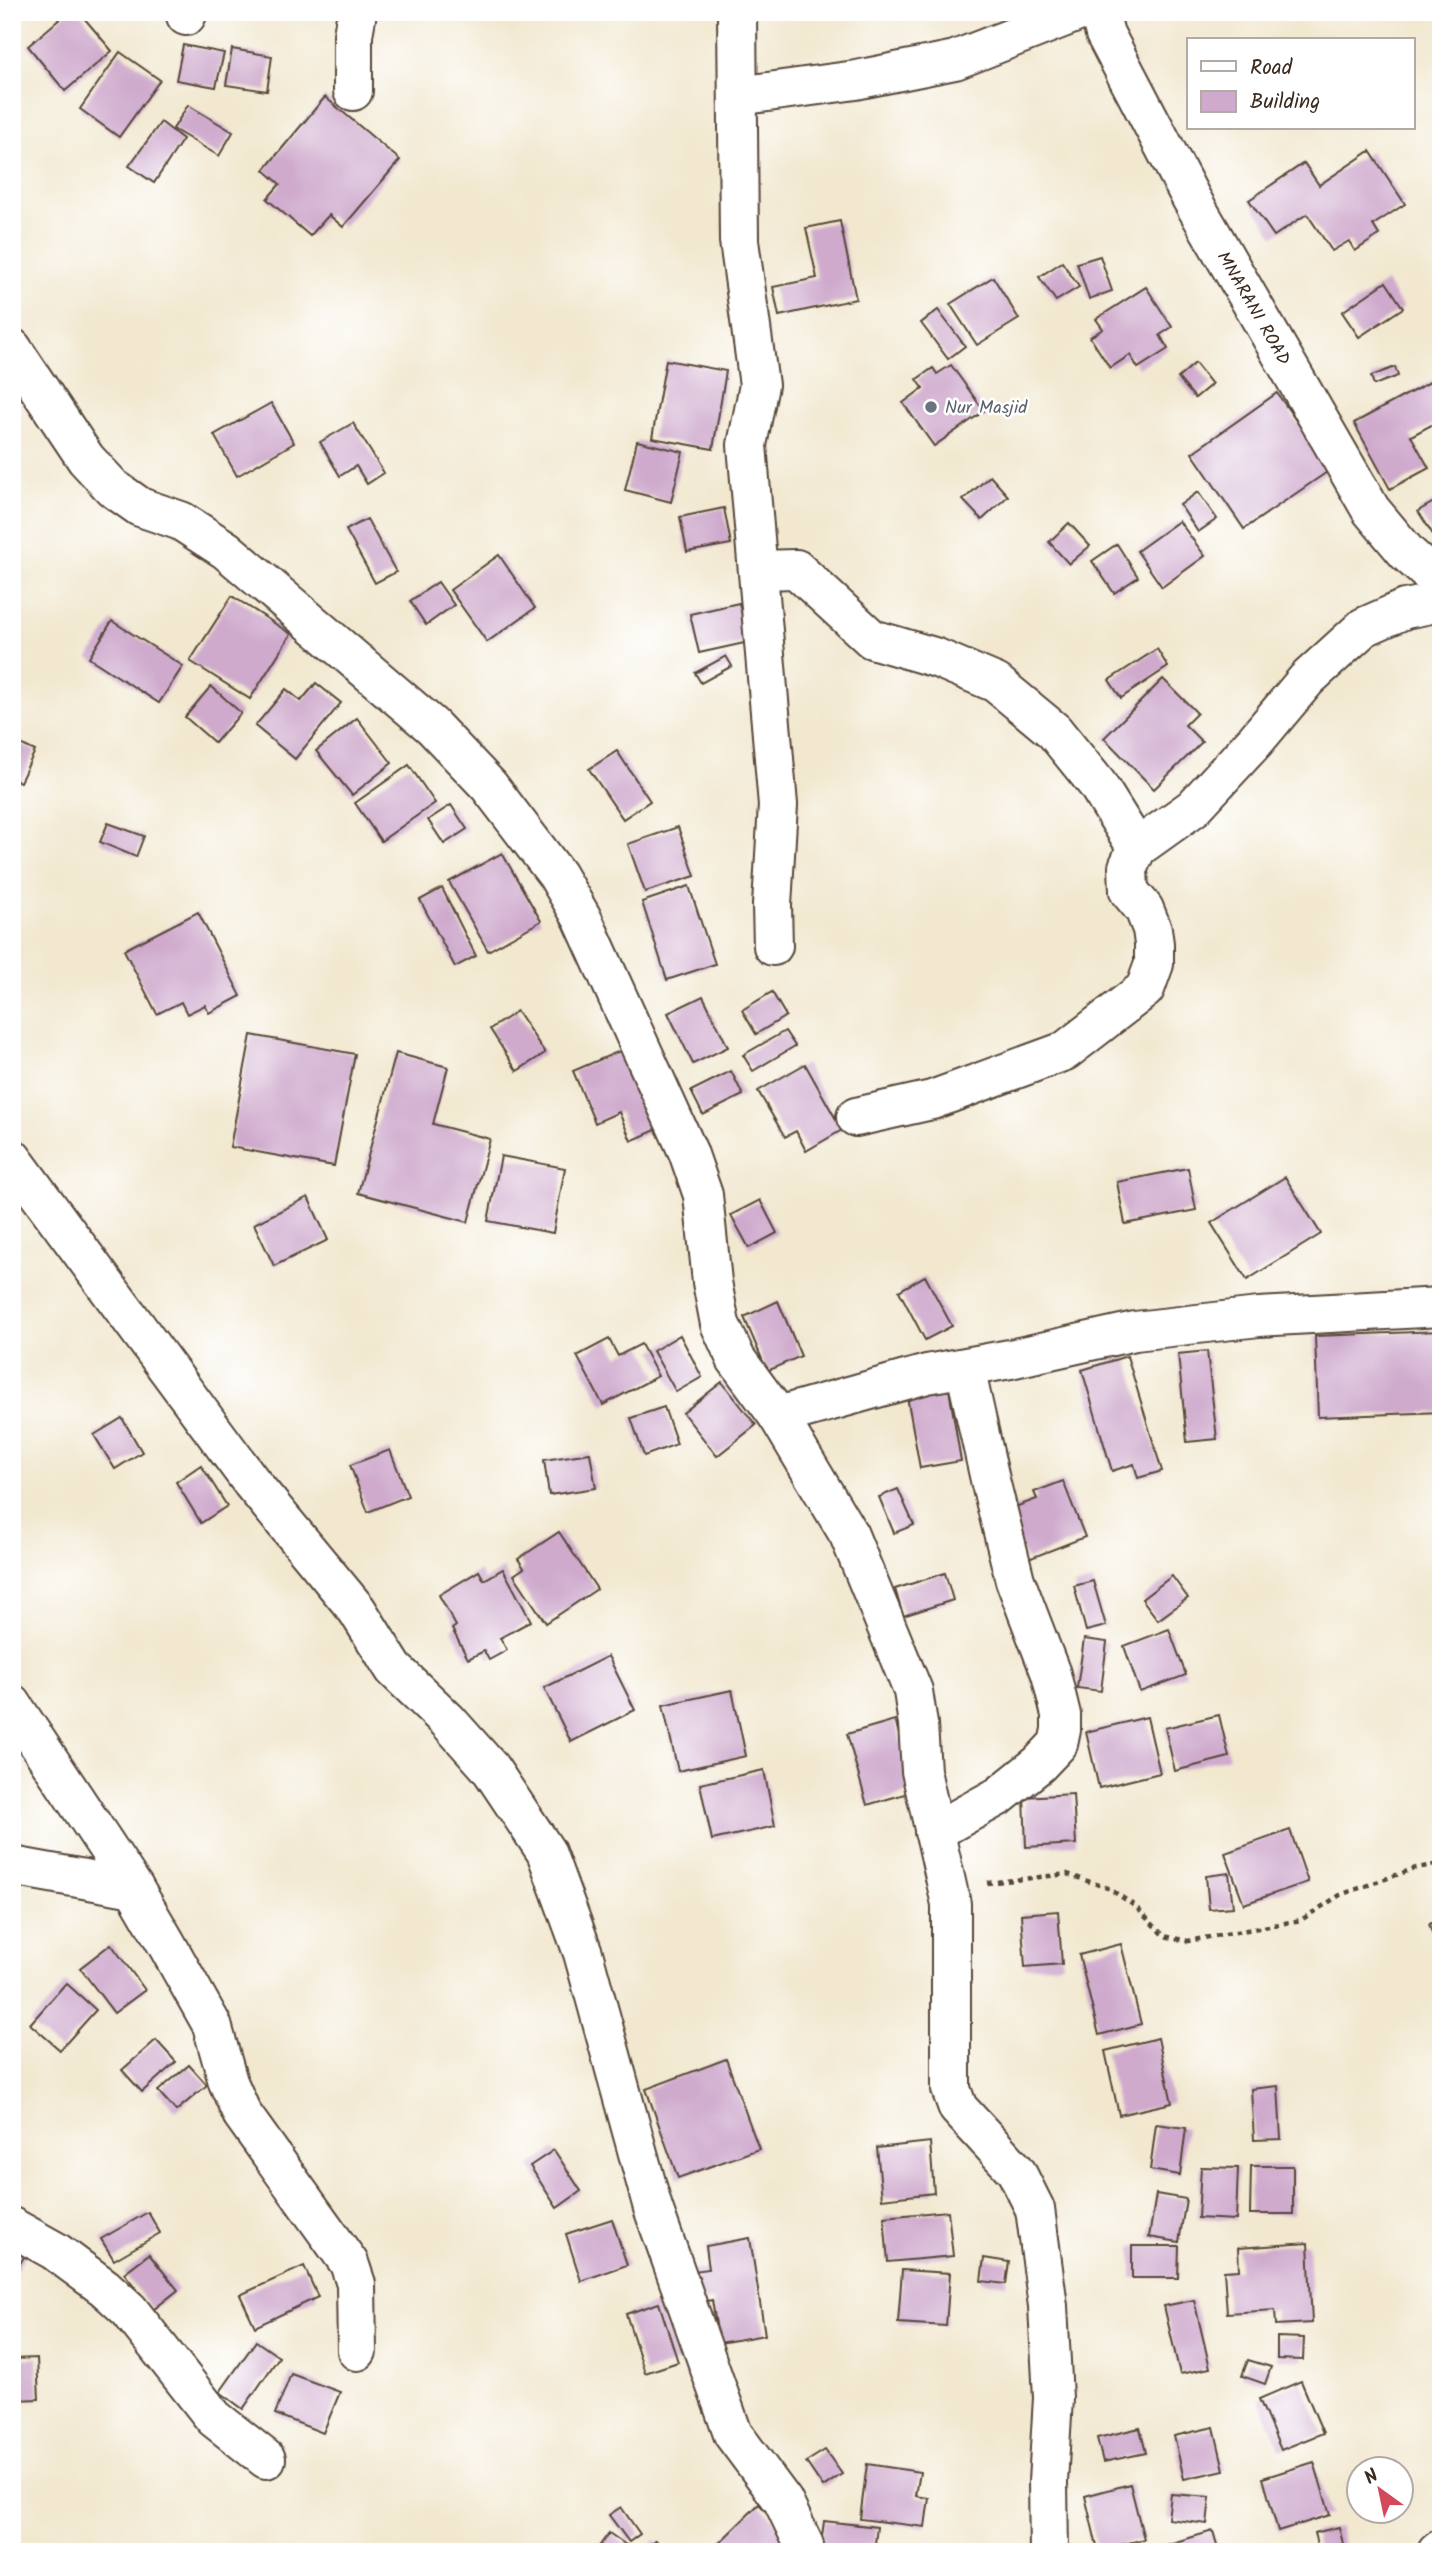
<svg xmlns="http://www.w3.org/2000/svg" width="1453" height="2564" viewBox="0 0 1453 2564" font-family="Kalam,sans-serif">
  <style>
    .building { fill: #cfaacd }
    .lines { fill: none; stroke-linecap: round; stroke-linejoin: round }
    .minor-casing { stroke: #564639; stroke-width: 42 }
    .path { stroke: #564639; stroke-width: 4.5; stroke-dasharray: 5 5; stroke-linecap: butt }
    .minor { stroke: #fff; stroke-width: 38 }
    .worship-dot { fill: #6b7280; stroke: #fff; stroke-width: 2.5 }
    .labels { text-anchor: middle; stroke-width: 5; stroke-linejoin: round; paint-order: stroke }
    .street-label { font-size: 18px; fill: #3b2a1e; stroke: #fff }
    .worship-label { font-size: 18px; fill: #5b616d; stroke: #fff; text-anchor: start }
  </style>
  <rect width="100%" height="100%" fill="#fff"/>
  <filter id="ink" filterUnits="userSpaceOnUse"><feTurbulence type="fractalNoise" baseFrequency=".0143" numOctaves="2"/><feDisplacementMap in="SourceGraphic" scale="14" xChannelSelector="R" yChannelSelector="G"/><feConvolveMatrix kernelMatrix="1 2 1 2 8 2 1 2 1" color-interpolation-filters="sRGB"/></filter>
  <filter id="wash" filterUnits="userSpaceOnUse"><feTurbulence type="fractalNoise" baseFrequency=".00686" numOctaves="4" result="noise"/><feDisplacementMap in="SourceGraphic" scale="28" xChannelSelector="R" yChannelSelector="G"/><feGaussianBlur stdDeviation="1.57" result="paint"/><feColorMatrix in="noise" values="0 0 0 0 0 0 0 0 0 0 0 0 0 0 0 0 0 1.4 0 .05"/><feComposite in="paint" operator="in"/></filter>
  <g filter="url(#wash)">
    <rect width="100%" height="100%" fill="#f2e8d0"/>
    <g id="blocks">
      <!-- building -->
      <g class="building">
        <path d="M68,12H79L112,51L65,91L28,46Z"/>
        <path d="M183,45L224,53L216,87L176,80Z"/>
        <path d="M232,49L272,56L267,91L226,85Z"/>
        <path d="M120,52L160,80L119,137L80,109Z"/>
        <path d="M325,97L400,160L343,227L329,215L310,236L267,199L280,184L264,170Z"/>
        <path d="M188,105L233,132L219,156L173,129Z"/>
        <path d="M161,122L183,139L154,183L129,166Z"/>
        <path d="M1370,151L1405,204L1373,225L1379,235L1355,251L1349,241L1332,251L1307,214L1274,236L1249,200L1304,163L1319,185Z"/>
        <path d="M840,221L856,299L779,316L773,287L817,278L806,228Z"/>
        <path d="M1100,256L1112,291L1089,299L1077,263Z"/>
        <path d="M1062,262L1079,287L1056,301L1039,277Z"/>
        <path d="M993,277L1019,319L977,345L950,304Z"/>
        <path d="M1386,282L1403,308L1359,337L1342,312Z"/>
        <path d="M1146,287L1172,327L1160,335L1168,349L1138,368L1130,355L1110,368L1090,337L1103,329L1096,319Z"/>
        <path d="M938,310L965,346L948,359L921,323Z"/>
        <path d="M666,360L726,371L713,449L652,438Z"/>
        <path d="M1195,363L1212,384L1195,398L1178,378Z"/>
        <path d="M951,365L984,411L934,446L903,403L923,388L917,379L933,368L937,374Z"/>
        <path d="M1395,367L1398,376L1374,385L1371,376Z"/>
        <path d="M1441,376V420L1411,436L1429,468L1390,489L1354,423Z"/>
        <path d="M1277,393L1330,470L1244,529L1192,453Z"/>
        <path d="M271,403L294,443L237,476L214,435Z"/>
        <path d="M353,423L384,473L367,484L356,466L340,476L320,442Z"/>
        <path d="M637,441L683,452L671,502L625,490Z"/>
        <path d="M990,476L1008,496L982,520L963,500Z"/>
        <path d="M1198,492L1217,519L1198,532L1180,505Z"/>
        <path d="M1441,498V547L1418,511Z"/>
        <path d="M724,508L731,544L687,552L680,517Z"/>
        <path d="M367,519L396,572L375,583L346,530Z"/>
        <path d="M1179,521L1205,556L1162,587L1137,551Z"/>
        <path d="M1069,523L1090,546L1069,564L1049,542Z"/>
        <path d="M1117,544L1138,577L1114,593L1092,561Z"/>
        <path d="M499,555L535,608L487,642L450,590Z"/>
        <path d="M438,582L454,605L426,625L410,601Z"/>
        <path d="M232,596L291,634L250,699L190,661Z"/>
        <path d="M739,603L749,642L699,653L690,614Z"/>
        <path d="M112,621L183,666L159,703L89,658Z"/>
        <path d="M1157,649L1168,667L1121,698L1109,680Z"/>
        <path d="M726,656L732,666L701,683L695,673Z"/>
        <path d="M1163,679L1197,713L1185,725L1202,742L1154,789L1104,738Z"/>
        <path d="M316,683L341,703L295,759L255,726L286,689L301,701Z"/>
        <path d="M211,686L241,713L215,743L185,717Z"/>
        <path d="M357,718L392,763L352,795L316,751Z"/>
        <path d="M12,740L35,751L20,782L12,779Z"/>
        <path d="M617,751L650,801L623,819L589,769Z"/>
        <path d="M409,765L435,803L381,841L355,803Z"/>
        <path d="M451,805L467,829L444,844L428,820Z"/>
        <path d="M108,823L144,836L136,857L100,842Z"/>
        <path d="M678,827L695,876L645,892L628,844Z"/>
        <path d="M502,853L541,921L488,951L449,882Z"/>
        <path d="M689,886L715,964L667,980L642,902Z"/>
        <path d="M442,888L476,956L455,967L420,900Z"/>
        <path d="M198,912L241,996L209,1013L205,1005L187,1014L181,1002L157,1014L124,950Z"/>
        <path d="M772,992L786,1016L756,1034L742,1010Z"/>
        <path d="M703,996L728,1047L693,1064L668,1013Z"/>
        <path d="M517,1011L545,1053L517,1071L490,1029Z"/>
        <path d="M785,1031L795,1046L753,1071L743,1055Z"/>
        <path d="M251,1035L355,1054L334,1166L230,1147Z"/>
        <path d="M622,1050L639,1090L648,1086L665,1126L631,1141L619,1112L595,1123L573,1071Z"/>
        <path d="M396,1053L448,1067L433,1124L490,1139L468,1222L358,1193Z"/>
        <path d="M805,1064L842,1130L806,1151L796,1131L785,1137L758,1091Z"/>
        <path d="M731,1071L743,1095L703,1115L691,1091Z"/>
        <path d="M501,1156L565,1168L553,1233L488,1221Z"/>
        <path d="M1188,1168L1196,1210L1125,1224L1117,1182Z"/>
        <path d="M1285,1177L1321,1234L1247,1280L1211,1223Z"/>
        <path d="M308,1197L328,1240L274,1266L254,1224Z"/>
        <path d="M760,1200L777,1233L749,1248L731,1215Z"/>
        <path d="M925,1276L952,1326L925,1340L899,1291Z"/>
        <path d="M778,1301L801,1356L767,1371L744,1317Z"/>
        <path d="M1441,1331V1412L1318,1417L1315,1336Z"/>
        <path d="M680,1335L702,1377L676,1392L653,1351Z"/>
        <path d="M609,1339L618,1356L641,1344L658,1376L603,1405L577,1356Z"/>
        <path d="M1207,1351L1217,1439L1187,1442L1178,1354Z"/>
        <path d="M1127,1356L1162,1471L1138,1478L1134,1464L1112,1471L1082,1370Z"/>
        <path d="M722,1382L756,1425L717,1456L683,1413Z"/>
        <path d="M949,1389L961,1461L920,1468L907,1396Z"/>
        <path d="M664,1407L677,1444L644,1456L631,1418Z"/>
        <path d="M122,1418L142,1452L115,1469L94,1435Z"/>
        <path d="M390,1450L408,1496L368,1512L350,1465Z"/>
        <path d="M590,1453L596,1488L549,1495L544,1460Z"/>
        <path d="M201,1465L227,1506L201,1523L176,1482Z"/>
        <path d="M1063,1481L1085,1537L1026,1560L1007,1510L1037,1499L1034,1492Z"/>
        <path d="M898,1489L914,1525L894,1533L879,1497Z"/>
        <path d="M559,1532L597,1589L546,1623L514,1575L524,1568L518,1559Z"/>
        <path d="M503,1569L531,1621L500,1638L507,1650L489,1660L484,1651L468,1659L452,1629L456,1626L439,1595L479,1571L484,1580Z"/>
        <path d="M945,1573L953,1600L903,1616L895,1589Z"/>
        <path d="M1172,1576L1188,1598L1158,1620L1142,1599Z"/>
        <path d="M1093,1581L1106,1626L1086,1631L1074,1586Z"/>
        <path d="M1169,1629L1186,1675L1140,1692L1124,1646Z"/>
        <path d="M1084,1639L1107,1642L1101,1691L1077,1688Z"/>
        <path d="M608,1656L635,1710L571,1742L544,1688Z"/>
        <path d="M732,1690L746,1756L678,1771L663,1705Z"/>
        <path d="M1219,1715L1229,1757L1175,1771L1165,1728Z"/>
        <path d="M1147,1717L1160,1773L1099,1788L1086,1732Z"/>
        <path d="M895,1720L915,1791L867,1805L847,1734Z"/>
        <path d="M764,1770L775,1826L712,1840L700,1784Z"/>
        <path d="M1073,1794L1076,1844L1026,1847L1024,1797Z"/>
        <path d="M1290,1830L1308,1882L1244,1904L1225,1853Z"/>
        <path d="M1229,1873L1233,1907L1209,1909L1206,1876Z"/>
        <path d="M1058,1911L1062,1964L1025,1967L1021,1914Z"/>
        <path d="M1441,1920V1956H1440L1429,1924Z"/>
        <path d="M111,1944L145,1990L114,2013L80,1968Z"/>
        <path d="M1121,1944L1141,2024L1099,2035L1079,1955Z"/>
        <path d="M66,1983L96,2010L60,2050L30,2024Z"/>
        <path d="M1158,2038L1172,2103L1119,2115L1105,2051Z"/>
        <path d="M156,2040L176,2062L142,2092L122,2070Z"/>
        <path d="M726,2059L759,2149L678,2178L646,2089Z"/>
        <path d="M189,2065L207,2085L176,2111L158,2091Z"/>
        <path d="M1278,2086L1281,2139L1254,2140L1251,2089Z"/>
        <path d="M1156,2124L1186,2128L1180,2175L1150,2170Z"/>
        <path d="M930,2142L934,2193L882,2199L877,2148Z"/>
        <path d="M554,2150L581,2191L557,2208L530,2166Z"/>
        <path d="M1251,2166H1293V2214H1250Z"/>
        <path d="M1201,2167L1238,2168L1236,2220L1198,2218Z"/>
        <path d="M1156,2194L1186,2199L1179,2242L1149,2237Z"/>
        <path d="M948,2211L953,2256L888,2262L884,2217Z"/>
        <path d="M148,2212L160,2233L114,2260L101,2239Z"/>
        <path d="M612,2219L627,2265L581,2281L566,2234Z"/>
        <path d="M750,2238L765,2335L719,2343L712,2300L698,2303L693,2271L709,2269L706,2246Z"/>
        <path d="M1308,2243L1312,2323L1276,2325L1275,2310L1227,2313L1224,2271L1239,2270L1238,2248Z"/>
        <path d="M12,2244L27,2252L12,2277Z"/>
        <path d="M1132,2246H1179L1178,2278H1132Z"/>
        <path d="M149,2254L178,2290L153,2310L124,2273Z"/>
        <path d="M984,2258L1009,2262L1006,2284L981,2281Z"/>
        <path d="M304,2266L318,2297L255,2327L240,2295Z"/>
        <path d="M902,2270L950,2273L946,2326L898,2323Z"/>
        <path d="M1194,2300L1210,2368L1180,2374L1164,2306Z"/>
        <path d="M659,2303L678,2362L645,2373L626,2314Z"/>
        <path d="M1277,2337L1304,2338L1303,2360L1277,2359Z"/>
        <path d="M256,2341L279,2357L243,2409L220,2392Z"/>
        <path d="M37,2358L39,2399L14,2400L13,2359Z"/>
        <path d="M1248,2360L1271,2367L1265,2384L1242,2376Z"/>
        <path d="M291,2374L340,2392L323,2433L275,2414Z"/>
        <path d="M1301,2381L1323,2433L1281,2450L1259,2399Z"/>
        <path d="M1214,2427L1224,2470L1184,2479L1174,2436Z"/>
        <path d="M1140,2428L1146,2453L1103,2462L1097,2438Z"/>
        <path d="M825,2450L842,2474L823,2487L806,2462Z"/>
        <path d="M1314,2462L1330,2515L1278,2531L1263,2478Z"/>
        <path d="M867,2464L920,2472L916,2496L929,2498L925,2527L860,2519Z"/>
        <path d="M1130,2484L1144,2539L1098,2551L1085,2496Z"/>
        <path d="M1171,2494L1210,2497L1207,2524L1168,2519Z"/>
        <path d="M759,2504L797,2542L787,2552H716L713,2549Z"/>
        <path d="M621,2507L640,2534L629,2542L609,2515Z"/>
        <path d="M824,2521L877,2527L874,2552L820,2551Z"/>
        <path d="M1339,2527L1345,2552H1319L1314,2533Z"/>
        <path d="M1213,2531L1219,2552H1164L1162,2546Z"/>
        <path d="M609,2533L636,2552H595Z"/>
        <path d="M655,2540L672,2552H646Z"/>
      </g>
    </g>
  </g>
  <g filter="url(#ink)">
    <use href="#blocks" fill-opacity="0" stroke="#564639" stroke-width="2"/>
    <g class="lines">
      <!-- minor casing -->
      <g class="minor-casing">
        <g id="minor">
          <path d="M737,12L739,241L759,385L747,445L778,805L772,905L773,946"/>
          <path d="M1099,12L1105,34L1191,198L1371,510L1407,553L1441,584"/>
          <path d="M186,16L188,12"/>
          <path d="M353,91V35L357,12"/>
          <path d="M738,96L856,80L955,60L1078,12"/>
          <path d="M12,348L86,459L113,488L140,507L181,521L226,550L432,726L489,786L557,875L582,918L688,1152L703,1195L712,1282L720,1324L736,1359L778,1416L849,1535L913,1691L918,1724L921,1771L951,1904V2089L958,2108L1016,2171L1035,2209L1048,2306L1053,2398L1048,2482L1049,2552"/>
          <path d="M758,570L796,569L872,639L937,658L996,683L1054,731L1097,784L1137,848"/>
          <path d="M856,1117L932,1100L1065,1051L1145,989L1154,964V944L1152,929L1144,909L1129,891L1128,867L1137,848L1193,808L1255,741L1307,679L1364,627L1405,609L1441,602"/>
          <path d="M12,1158L252,1483L357,1610L394,1669L448,1721L490,1768L546,1852L583,1953L653,2208L733,2434L783,2501L804,2545V2552"/>
          <path d="M778,1416L927,1374L1010,1359L1135,1331L1259,1317L1441,1307"/>
          <path d="M12,1704L134,1888L166,1943L212,2025L228,2082L242,2114L349,2263L356,2284L357,2351"/>
          <path d="M934,1832L999,1796L1039,1764L1058,1744L1061,1730V1715L1051,1674L1015,1580L991,1484L965,1368"/>
          <path d="M12,1866L134,1888"/>
          <path d="M12,2227L55,2251L105,2288L129,2310L214,2418L266,2459"/>
          <path d="M1437,2552L1441,2549"/>
        </g>
      </g>
      <!-- path -->
      <path class="path" d="M987,1883L1067,1874L1108,1888L1135,1906L1164,1936L1188,1941L1301,1920L1340,1895L1416,1868L1441,1864"/>
      <!-- minor -->
      <use href="#minor" class="minor"/>
    </g>
  </g>
  <!-- markers -->
  <circle class="worship-dot" cx="931" cy="407" r="7"/>
  <g class="labels">
    <!-- street labels -->
    <g class="street-label">
      <text transform="translate(1254 308) rotate(60)" y="6">MNARANI ROAD</text>
    </g>
    <!-- worship labels -->
    <g class="worship-label">
      <text x="945" y="413">Nur Masjid</text>
    </g>
  </g>
  <!-- margin -->
  <rect width="1453" height="2564" fill="none" stroke="#fff" stroke-width="42"/>
  <!-- legend -->
  <rect x="1187" y="38" width="228" height="91" fill="#ffffff" stroke="#b1aaa5" stroke-width="2"/>
  <rect x="1201" y="61" width="35" height="10" fill="#ffffff" stroke="#b1aaa5" stroke-width="2"/>
  <text x="1250" y="74" font-size="21" fill="#3b2a1e">Road</text>
  <rect x="1201" y="91" width="35" height="21" fill="#cfaacd" stroke="#b1aaa5" stroke-width="2"/>
  <text x="1250" y="108" font-size="21" fill="#3b2a1e">Building</text>
  <!-- north arrow -->
  <g transform="translate(1380 2490) rotate(327)"><circle r="33" fill="#ffffff" stroke="#b1aaa5" stroke-width="2"/>
  <path d="M0-5L12 26L0 18L-12 26Z" fill="#d1495b"/>
  <text y="-10" font-size="19" font-weight="bold" text-anchor="middle" fill="#3b2a1e">N</text>
  </g>
</svg>
